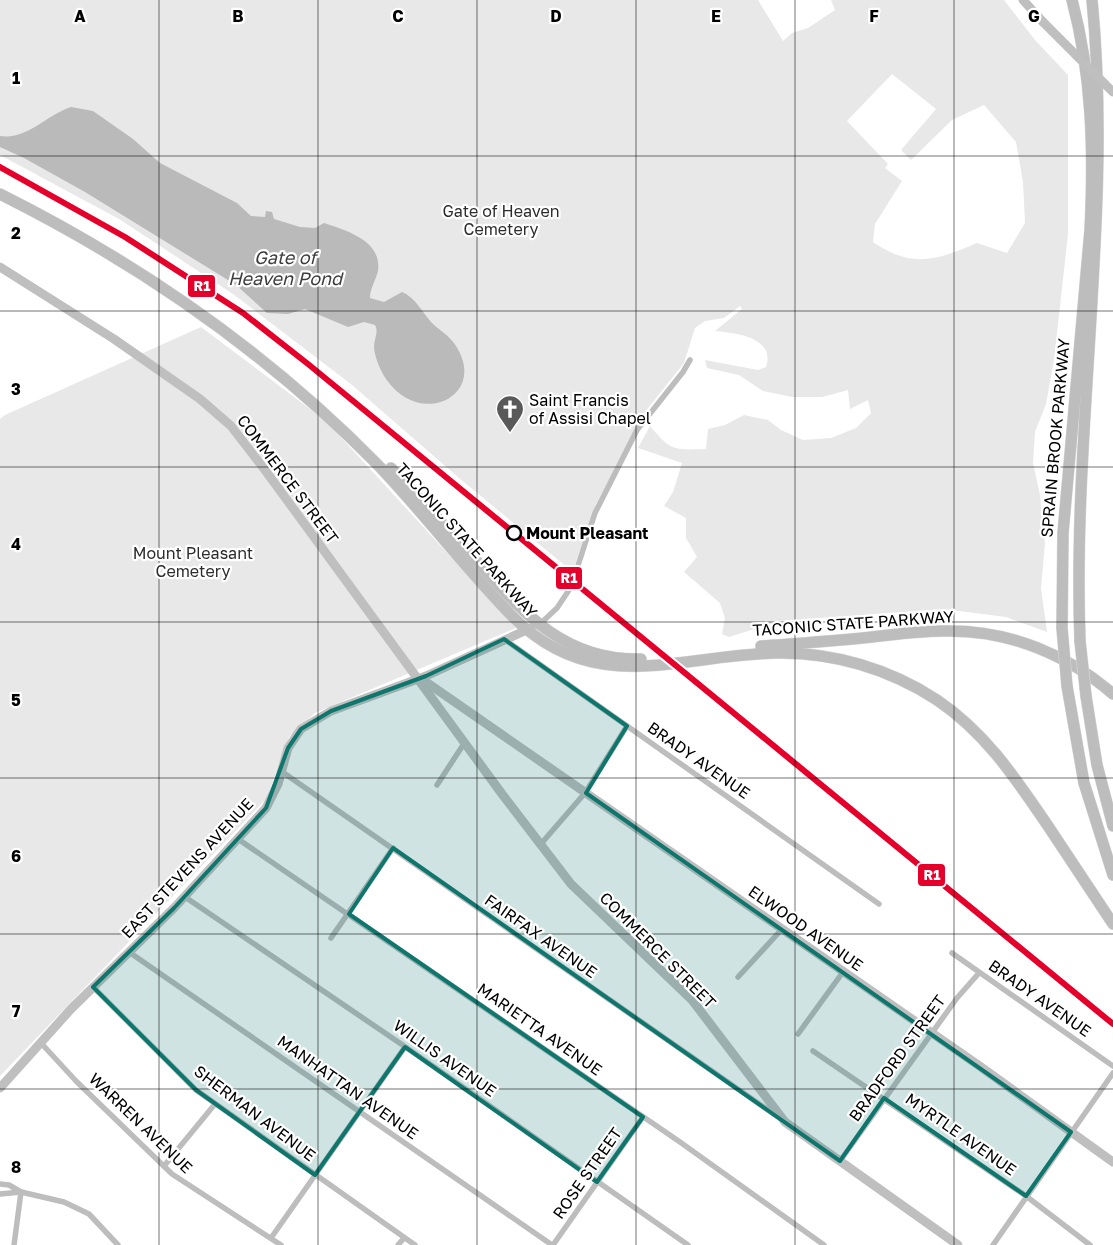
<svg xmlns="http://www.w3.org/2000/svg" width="1113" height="1245" viewBox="0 0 1113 1245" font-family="'Golos Text',sans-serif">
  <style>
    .green { fill: #e8e8e8; fill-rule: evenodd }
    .water { fill: #bababa }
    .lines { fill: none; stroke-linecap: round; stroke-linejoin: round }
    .highway-casing { stroke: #dbdbdb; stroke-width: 12 }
    .street { stroke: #bdbdbd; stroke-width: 5.5 }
    .secondary { stroke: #bfbfbf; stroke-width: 9 }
    .highway { stroke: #bdbdbd; stroke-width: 11 }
    .highway-bridge-casing { stroke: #dbdbdb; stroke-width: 12; stroke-linecap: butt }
    .secondary-bridge { stroke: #bfbfbf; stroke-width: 9 }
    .highway-bridge { stroke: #bdbdbd; stroke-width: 11 }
    .rail-1-casing { stroke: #fff; stroke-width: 10 }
    .rail-1 { stroke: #e4002b; stroke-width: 6 }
    .marked { fill: #0f766e; fill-opacity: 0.2; stroke: #0f766e; stroke-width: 4; stroke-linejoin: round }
    .grid { fill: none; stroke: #000; stroke-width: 1; stroke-opacity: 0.55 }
    .stop-dot { fill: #fff; stroke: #000; stroke-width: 2.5 }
    .labels { text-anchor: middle; stroke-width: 4.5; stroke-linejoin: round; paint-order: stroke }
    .park-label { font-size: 16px; fill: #2c2c2c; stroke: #fff }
    .poi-label { font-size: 16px; fill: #000; stroke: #fff; text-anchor: start }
    .street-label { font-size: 16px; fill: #000; stroke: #fff }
    .stop-label { font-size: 16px; font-weight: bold; fill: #000; stroke: #fff; text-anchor: start }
    .water-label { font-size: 18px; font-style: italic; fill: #3d3d3d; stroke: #fff }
    .grid-label { font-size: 16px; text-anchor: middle; font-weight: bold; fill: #000; stroke: #fff; stroke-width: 4.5; stroke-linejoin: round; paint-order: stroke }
    .line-badge { stroke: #fff; stroke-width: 2 }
    .badge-label { font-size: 14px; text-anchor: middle; font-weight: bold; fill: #fff }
  </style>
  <rect width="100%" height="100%" fill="#fff"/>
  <!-- green -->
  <g class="green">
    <path d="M0,0H758L783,41L792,33L808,28L835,10L831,0H1004L1035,40L1068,75V234L1054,360L1046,404L1035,432L1033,463L1040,495L1045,543L1041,588L1047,632L1006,617L943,609L780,621L729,637L722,634L725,618L720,603L684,572L697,557L686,538V518L664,506L673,492L682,463L638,448L650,426C671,451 673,450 706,449L708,429L725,425L744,415L768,420L781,430L803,440L831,438L856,428L871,413L868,400L850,409L848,390L822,397H792L763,391L739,375L707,368L705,360L758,370L766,367C776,337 735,333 715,331L742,309L740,306L724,318L705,321L695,328L684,363L645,412L596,504L573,570L568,568L459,478L352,385L233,294L119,219L0,155ZM892,74L936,109L901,150L911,160L952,120L984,105L1016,142L1023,182L1025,223L1007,253L977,243C937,260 912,269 873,242L875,224L902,181L885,168L888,164L847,121Z"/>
    <path d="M201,327L326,421L516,628L315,713L289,737L267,798L0,1076V419L5,415Z"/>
  </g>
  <!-- water -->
  <path class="water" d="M71,107L93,111L133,139L160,163L237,203L251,216L265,217L266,211L272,212L274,219L300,227L315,228L324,223C348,231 382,241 378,271C376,280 370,288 370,298L384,302L402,292C415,297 422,312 431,322C439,330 450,336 456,346C488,396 420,429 386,379C380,370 375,358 374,347C374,339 379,332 375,325L364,322L348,327L305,309L288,314L267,313L236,285L85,192L24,158L0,147V136C28,140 46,115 71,107Z"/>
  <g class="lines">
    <!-- highway casing -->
    <g class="highway-casing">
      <g id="highway">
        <path d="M0,194C140,264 267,352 377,464C424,513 465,568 513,617C595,698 677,655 777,653C833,652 890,669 937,700C986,733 1016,779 1048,826C1070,859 1091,891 1113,924"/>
        <path d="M391,468C418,497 446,527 473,557C521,610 562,661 641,659"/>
        <path d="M1062,628L1063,533L1090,230C1094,152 1092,75 1072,0"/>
        <path d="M1080,641C1072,427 1113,212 1092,0"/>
        <path d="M761,646C795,644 829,641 863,638C892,635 921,630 950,631C1011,631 1068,655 1113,694"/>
        <path d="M1067,686L1084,783L1113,875"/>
        <path d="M1086,696L1097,765L1113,826"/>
      </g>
    </g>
    <!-- street -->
    <g class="street">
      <path d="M539,625L557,608L571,587L595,513L637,430L683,372L690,360"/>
      <path d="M504,639L879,904"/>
      <path d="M281,771L778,1117"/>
      <path d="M437,785L465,742"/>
      <path d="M238,839L680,1142L824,1245"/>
      <path d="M540,845L585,793L627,726"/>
      <path d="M185,897L407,1048L688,1245"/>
      <path d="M331,938L393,848"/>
      <path d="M129,952L552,1245"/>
      <path d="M952,953L1113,1066"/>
      <path d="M738,977L782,929"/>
      <path d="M93,987L196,1090L415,1245"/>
      <path d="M798,1034L843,972"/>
      <path d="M41,1043L76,1081L172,1174L281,1245"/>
      <path d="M813,1051L1026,1196L1090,1245"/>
      <path d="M840,1161L957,998L979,973"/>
      <path d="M164,1166L215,1104"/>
      <path d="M0,1184L9,1185L21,1192"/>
      <path d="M0,1194L21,1192L64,1202L89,1214L118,1245"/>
      <path d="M271,1238L405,1047"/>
      <path d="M14,1245L21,1192"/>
      <path d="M398,1245L404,1238"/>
      <path d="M553,1245L643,1117"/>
      <path d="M993,1245L1113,1073"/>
    </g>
    <!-- secondary -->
    <g class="secondary">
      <path d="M1023,0L1043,22"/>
      <path d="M0,267L114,339L200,399L231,426L265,470L502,794L571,884L692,1000L785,1122L958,1245"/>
      <path d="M417,679L426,682L981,1067L1113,1162"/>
      <path d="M0,1088L71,1009L174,908L266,808L278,784L288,748L301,729L331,711L426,676L531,628"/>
    </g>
    <!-- highway -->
    <use href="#highway" class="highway"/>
    <!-- highway-bridge casing -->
    <g class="highway-bridge-casing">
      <g id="highway-bridge">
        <path d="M1062,628L1067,686"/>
        <path d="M1080,641L1086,696"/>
      </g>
    </g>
    <!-- secondary-bridge -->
    <path class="secondary-bridge" d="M1043,22L1113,92"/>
    <!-- highway-bridge -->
    <use href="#highway-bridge" class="highway-bridge"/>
    <!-- rail-1 casing -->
    <g class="rail-1-casing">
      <path id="rail-1" d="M0,167L125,237L243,313L308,364L1113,1024"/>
    </g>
    <!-- rail-1 -->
    <use href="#rail-1" class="rail-1"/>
  </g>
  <!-- marked area -->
  <path class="marked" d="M504,639L627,726L586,793L1071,1132L1026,1196L884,1098L840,1161L393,848L349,914L643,1117L597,1182L405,1047L315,1175L196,1090L93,987L174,908L266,808L288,748L301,729L331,711L426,676Z"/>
  <!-- grid -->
  <path class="grid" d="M159,0V1245M318,0V1245M477,0V1245M636,0V1245M795,0V1245M954,0V1245M0,156H1113M0,311H1113M0,467H1113M0,622H1113M0,778H1113M0,934H1113M0,1089H1113"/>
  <!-- icons -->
  <defs>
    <g id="church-pin" transform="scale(1.4375)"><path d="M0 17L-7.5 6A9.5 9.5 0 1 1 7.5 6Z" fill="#595959" stroke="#fff"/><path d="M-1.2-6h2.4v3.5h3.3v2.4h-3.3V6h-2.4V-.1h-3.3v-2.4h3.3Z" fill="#fff"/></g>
  </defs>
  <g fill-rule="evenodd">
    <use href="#church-pin" x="510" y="409"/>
  </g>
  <!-- markers -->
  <circle class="stop-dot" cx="514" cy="533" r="7"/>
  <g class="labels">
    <!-- park labels -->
    <g class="park-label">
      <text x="501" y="217">Gate of Heaven<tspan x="501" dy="18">Cemetery</tspan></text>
      <text x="193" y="559">Mount Pleasant<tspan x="193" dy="18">Cemetery</tspan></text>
    </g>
    <!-- poi labels -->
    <g class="poi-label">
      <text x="529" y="406">Saint Francis<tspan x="529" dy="18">of Assisi Chapel</tspan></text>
    </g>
    <!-- street labels -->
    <g class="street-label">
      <text transform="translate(1055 438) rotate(-85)" y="6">SPRAIN BROOK PARKWAY</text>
      <text transform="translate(288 479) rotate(53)" y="6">COMMERCE STREET</text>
      <text transform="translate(467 540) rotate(48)" y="6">TACONIC STATE PARKWAY</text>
      <text transform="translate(853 623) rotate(-4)" y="6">TACONIC STATE PARKWAY</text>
      <text transform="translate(699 760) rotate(35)" y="6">BRADY AVENUE</text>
      <text transform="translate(187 868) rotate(-47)" y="6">EAST STEVENS AVENUE</text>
      <text transform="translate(806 928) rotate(35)" y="6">ELWOOD AVENUE</text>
      <text transform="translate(541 936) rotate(35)" y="6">FAIRFAX AVENUE</text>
      <text transform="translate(658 950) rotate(45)" y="6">COMMERCE STREET</text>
      <text transform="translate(1040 998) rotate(35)" y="6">BRADY AVENUE</text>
      <text transform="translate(540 1029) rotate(35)" y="6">MARIETTA AVENUE</text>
      <text transform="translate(445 1058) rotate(35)" y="6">WILLIS AVENUE</text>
      <text transform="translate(897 1058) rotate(-54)" y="6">BRADFORD STREET</text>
      <text transform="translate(348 1087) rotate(35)" y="6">MANHATTAN AVENUE</text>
      <text transform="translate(255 1113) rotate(37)" y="6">SHERMAN AVENUE</text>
      <text transform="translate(141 1123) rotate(44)" y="6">WARREN AVENUE</text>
      <text transform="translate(961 1134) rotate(35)" y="6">MYRTLE AVENUE</text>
      <text transform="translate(587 1173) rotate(-55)" y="6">ROSE STREET</text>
    </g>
    <!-- stop labels -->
    <g class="stop-label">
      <text x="526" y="539">Mount Pleasant</text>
    </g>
    <!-- water labels -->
    <g class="water-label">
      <text x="285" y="264">Gate of<tspan x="285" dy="21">Heaven Pond</tspan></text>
    </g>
  </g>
  <g class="grid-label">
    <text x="80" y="22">A</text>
    <text x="238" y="22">B</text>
    <text x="398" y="22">C</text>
    <text x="556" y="22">D</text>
    <text x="716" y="22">E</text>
    <text x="874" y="22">F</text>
    <text x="1034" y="22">G</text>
    <text x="16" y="84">1</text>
    <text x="16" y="239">2</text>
    <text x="16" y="395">3</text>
    <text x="16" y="550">4</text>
    <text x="16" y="706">5</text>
    <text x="16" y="862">6</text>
    <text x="16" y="1017">7</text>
    <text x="16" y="1173">8</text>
  </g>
  <g class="line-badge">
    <rect x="187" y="274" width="29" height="24" rx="5" fill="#e4002b"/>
    <rect x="555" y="566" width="28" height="24" rx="5" fill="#e4002b"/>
    <rect x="917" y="863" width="29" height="24" rx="5" fill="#e4002b"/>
  </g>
  <g class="badge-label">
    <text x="202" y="291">R1</text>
    <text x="569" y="583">R1</text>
    <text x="932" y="880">R1</text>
  </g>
</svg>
